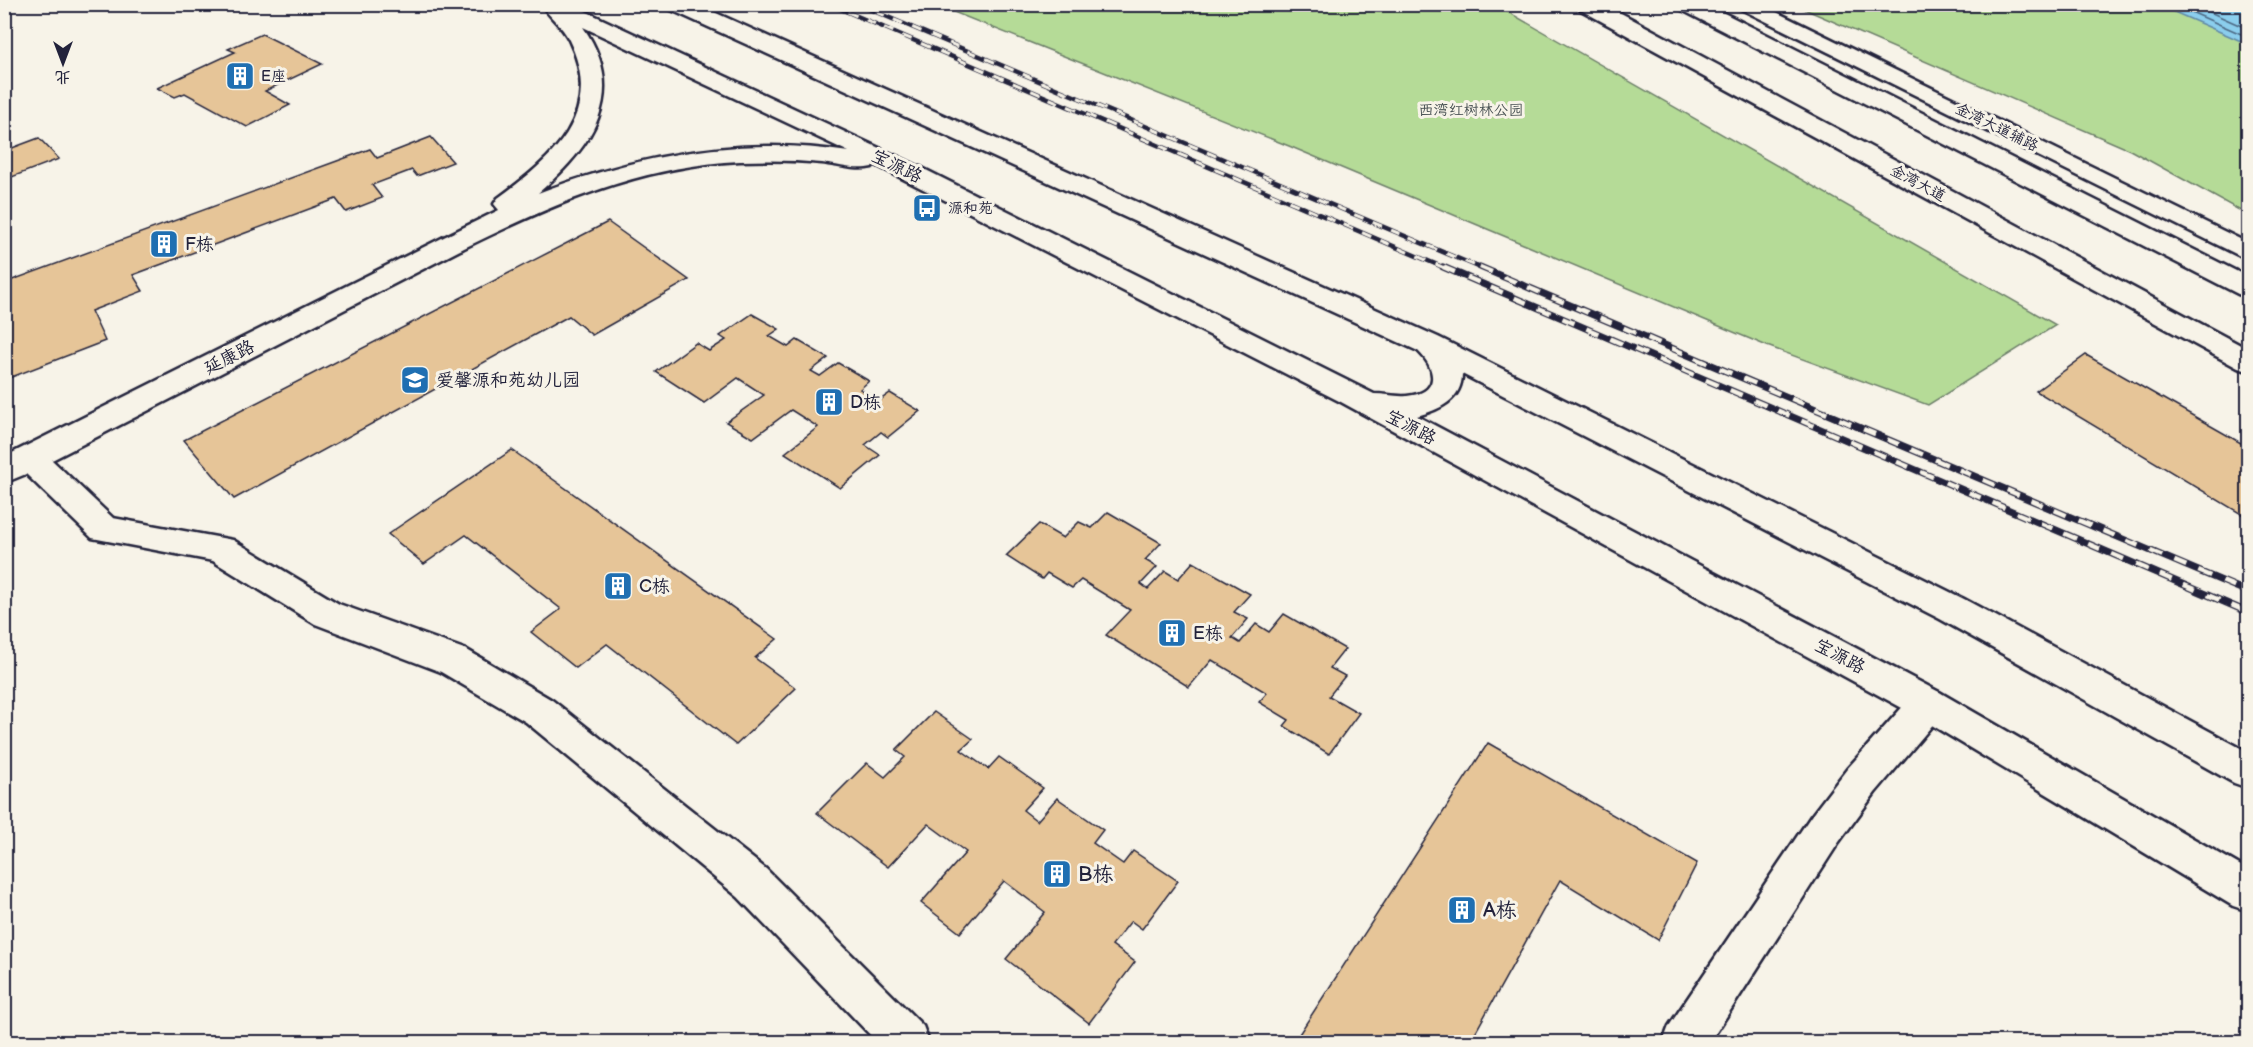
<svg xmlns="http://www.w3.org/2000/svg" width="2253" height="1047" viewBox="0 0 2253 1047" font-family="'Balsamiq Sans','LXGW WenKai TC',sans-serif">
  <style>
    .green { fill: #b5db97; stroke: #6c7e69; stroke-width: 1.5 }
    .water { fill: #8bceed; stroke: #6189a6; stroke-width: 1.5 }
    .lines { fill: none; stroke-linecap: round; stroke-linejoin: round }
    .shore { stroke: #4c6782; stroke-width: 1.5 }
    .building { fill: #e6c598; stroke: #22223b; stroke-width: 1.5 }
    .service-casing { stroke: #22223b; stroke-width: 5 }
    .minor-casing { stroke: #22223b; stroke-width: 5 }
    .secondary-casing { stroke: #22223b; stroke-width: 5 }
    .primary-casing { stroke: #22223b; stroke-width: 5 }
    .service { fill: #f7f3e8; fill-rule: evenodd }
    .minor { fill: #f7f3e8; fill-rule: evenodd }
    .secondary { fill: #f7f3e8; fill-rule: evenodd }
    .primary { fill: #f7f3e8; fill-rule: evenodd }
    .rail-far2-casing { stroke: #22223b; stroke-width: 4.5 }
    .rail-far1-casing { stroke: #22223b; stroke-width: 7 }
    .rail-casing { stroke: #22223b; stroke-width: 8 }
    .rail-far2 { stroke: #f7f3e8; stroke-width: 3; stroke-dasharray: 10; stroke-linecap: butt }
    .rail-far1 { stroke: #f7f3e8; stroke-width: 4.5; stroke-dasharray: 13; stroke-linecap: butt }
    .rail { stroke: #f7f3e8; stroke-width: 5; stroke-dasharray: 16; stroke-linecap: butt }
    .labels { text-anchor: middle; stroke-width: 6; stroke-linejoin: round; paint-order: stroke }
    .far-poi-label { font-size: 15px; fill: #22223b; stroke: #f7f3e8; text-anchor: start }
    .far-park-label { font-size: 15px; fill: #475052; stroke: #f7f3e8 }
    .far-street-label { font-size: 15px; fill: #22223b; stroke: #f7f3e8 }
    .street-label { font-size: 18px; fill: #22223b; stroke: #f7f3e8 }
    .poi-label { font-size: 18px; fill: #22223b; stroke: #f7f3e8; text-anchor: start }
    .near-poi-label { font-size: 21px; fill: #22223b; stroke: #f7f3e8; text-anchor: start }
  </style>
  <rect width="100%" height="100%" fill="#f7f3e8"/>
  <filter id="ink" filterUnits="userSpaceOnUse"><feTurbulence type="fractalNoise" baseFrequency=".0167" numOctaves="2"/><feDisplacementMap in="SourceGraphic" scale="12" xChannelSelector="R" yChannelSelector="G"/><feConvolveMatrix kernelMatrix="1 2 1 2 8 2 1 2 1" color-interpolation-filters="sRGB"/></filter>
  <g filter="url(#ink)">
    <!-- green -->
    <g class="green">
      <path d="M936,5H1496L2056,325L1928,405L1767,346L1289,146Z"/>
      <path d="M1795,5H2248V215L2130,150Z"/>
    </g>
    <!-- water -->
    <path class="water" d="M2158,5H2248V44Z"/>
    <g class="lines">
      <!-- shore -->
      <g class="shore">
        <path d="M2173,4L2248,37"/>
        <path d="M2192,4L2248,29"/>
      </g>
    </g>
    <!-- building -->
    <g class="building">
      <path d="M262,34L322,64L265,91L290,105L247,127L185,93L175,97L157,88L235,52L228,49Z"/>
      <path d="M431,137L453,162L417,176L412,170L372,185L382,198L346,212L336,199L133,275L143,291L91,311L105,341L4,380V283L370,149L377,158Z"/>
      <path d="M39,138L59,159L4,180V151Z"/>
      <path d="M608,222L689,280L592,335L569,316L234,499L184,440Z"/>
      <path d="M752,314L779,329L769,336L788,347L797,340L828,358L811,371L820,376L838,363L869,381L860,389L880,400L890,393L920,411L888,437L881,432L865,445L880,455L840,488L785,453L818,427L791,410L753,438L726,422L764,395L738,378L704,403L656,372L696,343L709,351L726,340L720,336Z"/>
      <path d="M2086,355L2248,447V518L2036,391Z"/>
      <path d="M512,450L777,639L755,658L796,688L736,745L607,644L576,668L531,632L561,609L466,535L424,564L388,534Z"/>
      <path d="M1108,512L1161,543L1145,560L1157,567L1141,584L1148,589L1165,571L1178,579L1193,562L1250,594L1234,612L1248,619L1232,638L1240,643L1256,624L1269,632L1284,614L1345,649L1330,668L1345,676L1329,696L1359,713L1329,754L1284,726L1289,720L1259,702L1267,693L1212,660L1189,687L1106,635L1130,610L1081,580L1072,588L1047,573L1042,579L1006,556L1039,524L1063,538L1079,522L1092,528Z"/>
      <path d="M934,712L973,739L961,750L988,769L999,757L1043,788L1023,810L1037,821L1057,798L1103,830L1093,843L1123,864L1133,851L1178,881L1142,929L1131,921L1112,945L1135,962L1089,1023L1006,959L1045,912L1004,881L960,933L921,903L966,852L928,824L888,867L817,813L867,763L885,777L905,757L896,750Z"/>
      <path d="M1488,743L1697,863L1658,940L1560,880L1470,1042H1294Z"/>
    </g>
    <g class="lines">
      <!-- service casing -->
      <g class="service-casing">
        <path id="service" d="M1737,4H1760L2248,243V258L2240,256L1739,8Z"/>
      </g>
      <!-- minor casing -->
      <g class="minor-casing">
        <g id="minor">
          <path d="M453,235L462,237L466,243L462,249L52,460L113,518L233,540L339,604L467,650L552,700L766,869L923,1026L929,1042H877L738,897L526,722L441,672L315,624L213,561L92,538L26,474L4,483V457L444,237Z"/>
          <path d="M1928,688L1941,693L1946,704L1941,715L1875,793L1839,842L1710,1042H1663L1669,1026L1811,816L1847,769L1915,693Z"/>
        </g>
      </g>
      <!-- secondary casing -->
      <g class="secondary-casing">
        <g id="secondary">
          <path d="M1577,4H1604L2248,349V371L2238,368L1579,9Z"/>
          <path d="M1678,4H1706L2248,277V297L2238,294L1680,9Z"/>
        </g>
      </g>
      <!-- primary casing -->
      <g class="primary-casing">
        <path id="primary" d="M541,4H570L920,167L1374,394C1385,394 1396,397 1407,396C1440,393 1437,369 1418,351L669,9L667,4H696L1438,337L1964,599L2248,752V788L2234,783L1940,619L1462,374C1462,400 1439,410 1417,416L1941,693L2248,870V911L2233,906L1915,715L1341,402L874,164L872,167C856,171 839,165 822,163C795,160 767,160 740,161C639,166 551,205 462,249L453,251L444,249L440,243L444,237L499,210L494,204L498,198C553,158 605,114 569,40C563,26 549,17 541,4ZM583,27L849,152C743,135 637,155 538,193C591,148 630,94 583,27Z"/>
      </g>
      <!-- service -->
      <use href="#service" class="service"/>
      <!-- minor -->
      <use href="#minor" class="minor"/>
      <!-- secondary -->
      <use href="#secondary" class="secondary"/>
      <!-- primary -->
      <use href="#primary" class="primary"/>
      <!-- rail-far2 casing -->
      <g class="rail-far2-casing">
        <g id="rail-far2">
          <path d="M829,4L1447,269"/>
          <path d="M857,4L1483,269"/>
        </g>
      </g>
      <!-- rail-far1 casing -->
      <g class="rail-far1-casing">
        <g id="rail-far1">
          <path d="M1443,267L2245,611"/>
          <path d="M1480,267L2248,592"/>
        </g>
      </g>
      <!-- rail casing -->
      <g class="rail-casing">
        <path id="rail" d="M2242,609L2248,612"/>
      </g>
      <!-- rail-far2 -->
      <use href="#rail-far2" class="rail-far2"/>
      <!-- rail-far1 -->
      <use href="#rail-far1" class="rail-far1"/>
      <!-- rail -->
      <use href="#rail" class="rail"/>
    </g>
  </g>
  <!-- icons -->
  <defs>
    <g id="building-square" transform="scale(1.5)"><rect x="-9" y="-9" width="18" height="18" rx="4" fill="#1f6fb2" stroke="#f7f3e8"/><path d="M-4-6H4V6H1V3H-1V6H-4ZM-2.5-4.3h1.7v1.8h-1.7ZM.8-4.3h1.7v1.8H.8ZM-2.5-1h1.7V.8h-1.7ZM.8-1h1.7V.8H.8Z" fill="#fff"/></g>
    <g id="bus-square" transform="scale(1.5)"><rect x="-9" y="-9" width="18" height="18" rx="4" fill="#1f6fb2" stroke="#f7f3e8"/><path d="M-5-6H5V4H4V6H2V4H-2V6H-4V4H-5ZM-3.5-4V0h7V-4ZM-3.5 1.2v1.5H-2V1.2ZM2 1.2v1.5H3.5V1.2Z" fill="#fff"/></g>
    <g id="school-square" transform="scale(1.5)"><rect x="-9" y="-9" width="18" height="18" rx="4" fill="#1f6fb2" stroke="#f7f3e8"/><path d="M0-5L7-2L0 1L-7-2ZM-4 1L0 2.5L4 1V4Q0 6-4 4Z" fill="#fff"/></g>
  </defs>
  <g fill-rule="evenodd">
    <use href="#building-square" x="240" y="76"/>
    <use href="#bus-square" x="927" y="208"/>
    <use href="#building-square" x="164" y="244"/>
    <use href="#school-square" x="415" y="380"/>
    <use href="#building-square" x="829" y="402"/>
    <use href="#building-square" x="618" y="586"/>
    <use href="#building-square" x="1172" y="633"/>
    <use href="#building-square" x="1057" y="874"/>
    <use href="#building-square" x="1462" y="910"/>
  </g>
  <g class="labels">
    <!-- far-poi labels -->
    <g class="far-poi-label">
      <text x="261" y="81">E座</text>
      <text x="948" y="213">源和苑</text>
    </g>
    <!-- far-park labels -->
    <g class="far-park-label">
      <text x="1471" y="115">西湾红树林公园</text>
    </g>
    <!-- far-street labels -->
    <g class="far-street-label">
      <text transform="translate(1997 127) rotate(26)" y="5">金湾大道辅路</text>
      <text transform="translate(1918 183) rotate(28)" y="5">金湾大道</text>
    </g>
    <!-- street labels -->
    <g class="street-label">
      <text transform="translate(897 166) rotate(26)" y="6">宝源路</text>
      <text transform="translate(229 357) rotate(-27)" y="6">延康路</text>
      <text transform="translate(1411 427) rotate(28)" y="6">宝源路</text>
      <text transform="translate(1840 656) rotate(28)" y="6">宝源路</text>
    </g>
    <!-- poi labels -->
    <g class="poi-label">
      <text x="185" y="250">F栋</text>
      <text x="436" y="386">爱馨源和苑幼儿园</text>
      <text x="850" y="408">D栋</text>
      <text x="639" y="592">C栋</text>
      <text x="1193" y="639">E栋</text>
    </g>
    <!-- near-poi labels -->
    <g class="near-poi-label">
      <text x="1078" y="881">B栋</text>
      <text x="1483" y="917">A栋</text>
    </g>
  </g>
  <!-- margin -->
  <rect width="2253" height="1047" fill="none" stroke="#f7f3e8" stroke-width="24"/>
  <rect x="12" y="12" width="2229" height="1023" fill="none" stroke="#22223b" stroke-width="2" filter="url(#ink)"/>
  <!-- north arrow -->
  <g transform="translate(63 63) rotate(180)" stroke="#f7f3e8" stroke-width="4.5" paint-order="stroke">
  <path d="M0-4.5L10 22L0 15L-10 22Z" fill="#22223b"/>
  <text y="-9" font-size="16" font-weight="bold" text-anchor="middle" fill="#22223b">北</text>
  </g>
</svg>
